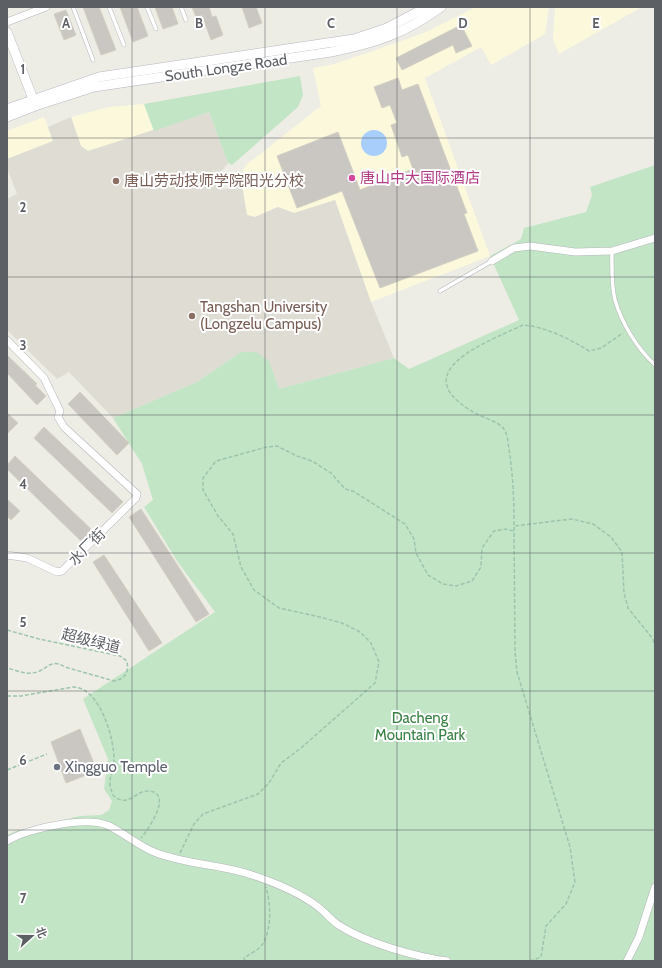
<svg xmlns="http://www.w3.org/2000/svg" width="662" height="968" viewBox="0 0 662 968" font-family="Cabin,'Noto Sans SC',sans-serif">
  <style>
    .commercial { fill: #fcf8dc }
    .education { fill: #dedcd3 }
    .green { fill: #c2e5c6 }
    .water { fill: #a8cefb }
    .building { fill: #cac7c2; stroke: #d3cfc3 }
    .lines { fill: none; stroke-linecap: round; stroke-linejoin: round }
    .lane-casing { stroke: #b5b6bb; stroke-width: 4.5 }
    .street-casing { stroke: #b5b6bb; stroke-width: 8 }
    .secondary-casing { stroke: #b6b8be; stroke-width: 10 }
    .path { stroke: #9cc5ac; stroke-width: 1.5; stroke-dasharray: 4 2; stroke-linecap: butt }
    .lane { stroke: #fff; stroke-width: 3.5 }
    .street { stroke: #fff; stroke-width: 7 }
    .secondary { stroke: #fff; stroke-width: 9 }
    .grid { fill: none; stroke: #5c5f64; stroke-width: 1; stroke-opacity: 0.55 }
    .hotel-dot { fill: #d1479c; stroke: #fff; stroke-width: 1.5 }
    .education-dot { fill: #8d6e63; stroke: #fff; stroke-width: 1.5 }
    .worship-dot { fill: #6b7280; stroke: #fff; stroke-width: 1.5 }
    .labels { text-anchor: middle; stroke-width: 4; stroke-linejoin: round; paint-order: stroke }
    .street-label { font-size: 15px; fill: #5c5f64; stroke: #fff }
    .hotel-label { font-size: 15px; fill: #b23c85; stroke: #fff; text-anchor: start }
    .education-label { font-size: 15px; fill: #785e54; stroke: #fff; text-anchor: start }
    .park-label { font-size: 15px; fill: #388043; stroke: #fff }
    .worship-label { font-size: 15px; fill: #5b616d; stroke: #fff; text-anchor: start }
    .grid-label { font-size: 13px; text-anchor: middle; font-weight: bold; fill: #5c5f64; stroke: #fff; stroke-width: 4; stroke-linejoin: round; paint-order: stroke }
  </style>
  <rect width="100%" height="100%" fill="#eeede5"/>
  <!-- commercial -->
  <g class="commercial">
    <path d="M476,7H549L545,34L491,65L481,47L425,78L490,256L371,302L335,201L294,213L278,207L255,217L247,215L242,186L243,170L246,165L321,106L313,68L334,64L379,49L426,32Z"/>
    <path d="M555,7H642L559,54L553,39Z"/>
    <path d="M144,104L154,131L88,151L81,146L71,117L109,107Z"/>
    <path d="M44,117L53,141L7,159V131Z"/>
  </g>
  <!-- education -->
  <path class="education" d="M209,112L228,163L221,172L219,190L242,186L247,215L255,217L278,207L294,213L335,200L371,302L394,358L279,389L269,361L241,352L197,382L113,418L69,372L57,379L7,330V199L17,194L7,168V159L53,141L48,127L71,117L81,146L88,151Z"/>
  <!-- green -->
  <g class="green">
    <path d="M300,76L303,95L298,107L232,165L228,163L209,112L154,131L144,104Z"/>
    <path d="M655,165V961H7V835L16,831L80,816L101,815L109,810L112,801L104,789L108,759L83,699L215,612L177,561L144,507L153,500L142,464L113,418L197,382L241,352H256L269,361L279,389L394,358L409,369L519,320L490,256L521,239L524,228L586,212L592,195L590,187Z"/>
  </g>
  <!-- water -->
  <circle class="water" cx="374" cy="143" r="13"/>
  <!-- building -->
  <g class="building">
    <path d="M83,7H99L116,50L101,55Z"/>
    <path d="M120,7H137L148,36L133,42Z"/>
    <path d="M155,7H172L178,24L163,29Z"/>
    <path d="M192,7H209L212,17L216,16L223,35L211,40L202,15L196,17Z"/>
    <path d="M242,7H256L262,23L249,28Z"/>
    <path d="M66,10L76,35L64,40L54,14Z"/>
    <path d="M461,25L472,46L456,53L453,45L402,70L396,58Z"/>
    <path d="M398,78L402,90L418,84L467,213L464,214L478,251L380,288L342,191L297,208L277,156L338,132L360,190L413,169L408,155L402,157L391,125L397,123L390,105L382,108L374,87Z"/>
    <path d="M7,355L37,384L35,385L46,396L37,405L7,373Z"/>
    <path d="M80,392L129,443L117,455L68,404Z"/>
    <path d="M7,413L18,423L7,434Z"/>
    <path d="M44,427L123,502L112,513L34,438Z"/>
    <path d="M15,456L94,532L83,543L7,469V465Z"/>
    <path d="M7,499L20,511L11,520L7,516Z"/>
    <path d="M141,509L209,614L196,622L129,517Z"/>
    <path d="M104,555L162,643L149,651L93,562Z"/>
    <path d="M80,729L97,771L66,783L51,742Z"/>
  </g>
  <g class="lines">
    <!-- lane casing -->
    <g class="lane-casing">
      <g id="lane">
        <path d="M73,7L93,60"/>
        <path d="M109,7L124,45"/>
        <path d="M147,7L156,29"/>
        <path d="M181,7L186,20"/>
        <path d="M612,251C612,267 611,284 615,300C622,324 637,348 655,365"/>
        <path d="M440,291L492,261"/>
      </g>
    </g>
    <!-- street casing -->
    <g class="street-casing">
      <g id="street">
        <path d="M7,22L46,7"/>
        <path d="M492,261L514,248L530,246L575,252L612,251L655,238"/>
        <path d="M7,340L44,378L60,411L58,417L64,427L137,494L136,498L62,571L57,572L27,558L7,555"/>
        <path d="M7,841C27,829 84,816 107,825C123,832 137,845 154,852C186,865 222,864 255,876C276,883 299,893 317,906C325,912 332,921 340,926C367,943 416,957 447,961"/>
        <path d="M627,961L639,937L655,887"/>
      </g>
    </g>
    <!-- secondary casing -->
    <g class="secondary-casing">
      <g id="secondary">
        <path d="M7,32L35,104"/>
        <path d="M7,109L99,77L354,39L387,28L427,7"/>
        <path d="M7,117L35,106L94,87L331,52C375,43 404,34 441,7"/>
      </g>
    </g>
    <!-- path -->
    <g class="path">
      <path d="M514,525C514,499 513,475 509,449C508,444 508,436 505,431C501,422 486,419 477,414C401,373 485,343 523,325C546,327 570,339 589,351L601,348L623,333"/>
      <path d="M7,630L39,639L120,656L127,661C129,673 125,679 114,681L65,667C49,657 47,672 32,673C24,674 15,670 7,668"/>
      <path d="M7,696H21L73,687C100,687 115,740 114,762C113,777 106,778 113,795C117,799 121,801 127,800C134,798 140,791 147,791C175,791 148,830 141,838"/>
      <path d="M7,770L47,754"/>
      <path d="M180,853L194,824L203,814L258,794L269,783L281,763L301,748L375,683L379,662L371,643L360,632L342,623L320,617L279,608L254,590L241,567L233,534L218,516L203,490V478L216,461L267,447L277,446L297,456L312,461L331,473L345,489L353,491L405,524L414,539L416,553L428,575L443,584L456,586L472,581L481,567L482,548L494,531L506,529L513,531"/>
      <path d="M245,961L244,958C249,954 259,950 262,945C272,930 271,904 266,887"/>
      <path d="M530,961L541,957L546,926L566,904L575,882L570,847L517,672L515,652L514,526L572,519L593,524L611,537L622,552L624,593L628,608L653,639L655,648"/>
    </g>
    <!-- lane -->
    <use href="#lane" class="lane"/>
    <!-- street -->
    <use href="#street" class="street"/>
    <!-- secondary -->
    <use href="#secondary" class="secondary"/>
  </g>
  <!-- grid -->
  <path class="grid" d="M132,7V961M265,7V961M397,7V961M530,7V961M7,138H655M7,277H655M7,415H655M7,553H655M7,691H655M7,830H655"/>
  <!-- markers -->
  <circle class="hotel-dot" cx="352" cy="178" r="4"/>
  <g class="education-dot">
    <circle cx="116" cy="181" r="4"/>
    <circle cx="192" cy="316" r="4"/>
  </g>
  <circle class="worship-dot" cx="57" cy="767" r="4"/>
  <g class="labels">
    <!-- street labels -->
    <g class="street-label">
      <text transform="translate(226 68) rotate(-8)" y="5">South Longze Road</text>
      <text transform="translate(87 547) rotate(-45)" y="5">水厂街</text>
      <text transform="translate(91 641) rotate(14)" y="5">超级绿道</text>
    </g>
    <!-- hotel labels -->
    <g class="hotel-label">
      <text x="360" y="183">唐山中大国际酒店</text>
    </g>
    <!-- education labels -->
    <g class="education-label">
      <text x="124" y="186">唐山劳动技师学院阳光分校</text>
      <text x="200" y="312">Tangshan University<tspan x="200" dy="17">(Longzelu Campus)</tspan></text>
    </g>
    <!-- park labels -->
    <g class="park-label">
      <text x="420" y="723">Dacheng<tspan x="420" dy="17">Mountain Park</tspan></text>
    </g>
    <!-- worship labels -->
    <g class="worship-label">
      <text x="65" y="772">Xingguo Temple</text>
    </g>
  </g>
  <g class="grid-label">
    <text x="66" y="28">A</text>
    <text x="199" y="28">B</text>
    <text x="331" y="28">C</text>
    <text x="463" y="28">D</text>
    <text x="596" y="28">E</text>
    <text x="23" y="74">1</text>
    <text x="23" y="212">2</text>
    <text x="23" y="350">3</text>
    <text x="23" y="489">4</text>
    <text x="23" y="627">5</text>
    <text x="23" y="765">6</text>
    <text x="23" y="903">7</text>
  </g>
  <!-- border -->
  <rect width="662" height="968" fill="none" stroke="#5c5f64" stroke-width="16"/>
  <!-- north arrow -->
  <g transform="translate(32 936) rotate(69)" stroke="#ffffff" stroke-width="3" paint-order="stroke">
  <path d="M0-3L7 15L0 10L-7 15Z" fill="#5c5f64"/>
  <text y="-6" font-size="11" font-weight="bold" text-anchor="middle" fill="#5c5f64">北</text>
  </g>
</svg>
